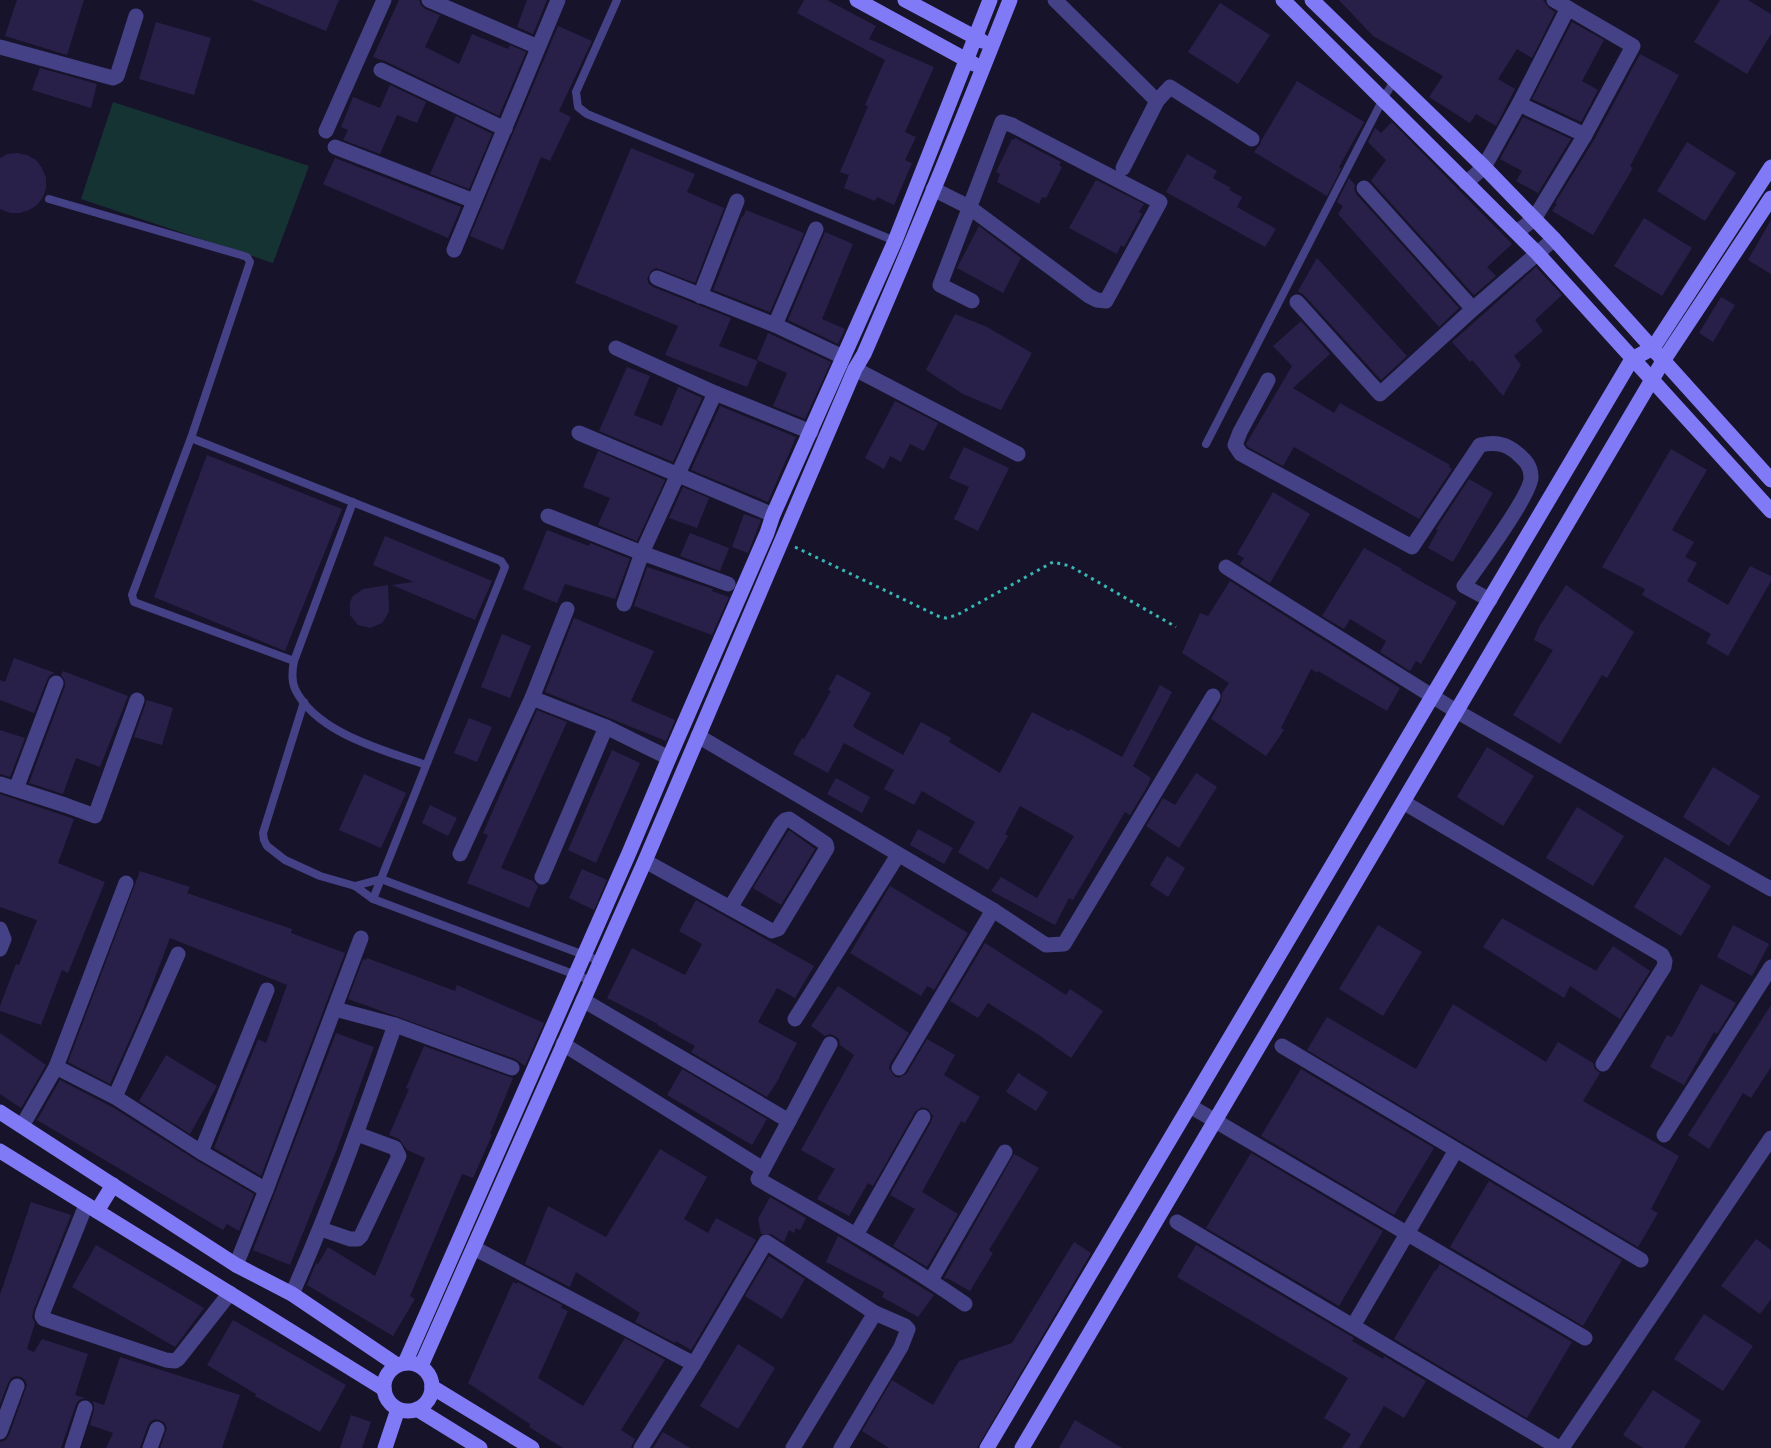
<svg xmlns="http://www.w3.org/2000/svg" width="1771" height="1448" viewBox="0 0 1771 1448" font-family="'Titillium Web',sans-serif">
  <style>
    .green { fill: #163333 }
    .building { fill: #29204a }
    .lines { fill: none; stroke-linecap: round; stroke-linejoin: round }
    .path { stroke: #38b6b1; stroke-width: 3; stroke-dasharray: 3 4.5; stroke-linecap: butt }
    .lane { stroke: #454186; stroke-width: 8 }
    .street { stroke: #454186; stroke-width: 15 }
    .secondary { stroke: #807af7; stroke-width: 15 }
  </style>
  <rect width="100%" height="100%" fill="#17132a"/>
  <!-- green -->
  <path class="green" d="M113,102L309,166L273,263L81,199Z"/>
  <!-- building -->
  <g class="building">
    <path d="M17,0H84L67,55L5,36Z"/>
    <path d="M251,0H339L326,31Z"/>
    <path d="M399,0H419L421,5L425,9L440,15L425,47L459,64L472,34L508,49L510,45L526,52L499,116L385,61L373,57Z"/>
    <path d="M527,0H547L533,34L517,27Z"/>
    <path d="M804,0H827L876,26L869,39L934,67L905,132L916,137L905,160L912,163L894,205L877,197L875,201L844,188L849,175L840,172L868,106L865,105L885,60L797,13Z"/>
    <path d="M1339,0H1543L1549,8L1555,12L1532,58L1517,49L1498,79L1515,89L1496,126L1476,114L1470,123L1429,97L1443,76L1373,36Z"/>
    <path d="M1720,0H1748L1771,14V34L1747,74L1694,42Z"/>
    <path d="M1220,3L1270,35L1238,84L1188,52Z"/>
    <path d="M156,22L211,38L194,95L139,79Z"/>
    <path d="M1572,22L1604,40L1582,81L1598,90L1581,122L1532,99Z"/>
    <path d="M558,26L592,41L559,111L571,117L550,161L541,157L503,250L470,236Z"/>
    <path d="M1640,54L1679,75L1630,166L1633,168L1593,235L1552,211L1557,204L1555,203L1594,140Z"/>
    <path d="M40,68L97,84L91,108L32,90Z"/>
    <path d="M1297,81L1364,122L1339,167L1341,169L1327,196L1254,152L1260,144L1262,139Z"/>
    <path d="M390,85L426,102L417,123L397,115L380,154L343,140L348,130L341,127L353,97L380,108Z"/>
    <path d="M456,116L492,134L469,189L430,174Z"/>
    <path d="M1523,117L1571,139L1538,193L1516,181L1522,171L1500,159Z"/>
    <path d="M1392,122L1512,244L1487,267L1496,276L1474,295L1371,181L1386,160L1368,142L1375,128L1381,133Z"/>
    <path d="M1015,138L1061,162L1059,165L1062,167L1046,198L1042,197L1039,204L997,182L1000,174L996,172L1012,139L1014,140Z"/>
    <path d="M1687,142L1736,173L1705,221L1657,191Z"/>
    <path d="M631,148L695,174L687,192L724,208L695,283L656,268L651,271L647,279L649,284L653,287L731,318L719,346L758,361L747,387L665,355L678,326L575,283Z"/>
    <path d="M17,153L27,155L36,160L42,168L46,178V188L43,197L37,205L29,210L20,213H10L0,209V158L7,154Z"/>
    <path d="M1187,154L1217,171L1213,178L1231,188L1229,190L1242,197L1237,207L1276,229L1265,247L1166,192Z"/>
    <path d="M335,158L461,207L448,238L323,184Z"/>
    <path d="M1349,178L1355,185L1354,189L1357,195L1459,308L1439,327L1338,214L1343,206L1337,202Z"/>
    <path d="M1096,180L1144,204L1139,212L1142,214L1124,247L1121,245L1117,254L1069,228Z"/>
    <path d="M746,210L804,233L770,312L713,290L742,216L743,217Z"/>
    <path d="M1644,218L1692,248L1662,296L1614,266Z"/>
    <path d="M1771,220V274L1748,260Z"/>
    <path d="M979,226L1021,258L1003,293L957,268Z"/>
    <path d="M825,232L853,244L822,319L845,329L838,344L788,320Z"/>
    <path d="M1317,258L1407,356L1381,380L1304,295L1298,291Z"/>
    <path d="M1536,267L1562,295L1535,320L1543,331L1514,356L1521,365L1503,396L1472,360L1470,362L1452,342Z"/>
    <path d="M1721,297L1735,305L1713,342L1699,333Z"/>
    <path d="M955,314L987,327L1032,353L1001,410L963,394L926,370Z"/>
    <path d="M1301,321L1330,354L1293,388L1334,413L1340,403L1450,465L1449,467L1452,469L1419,519L1294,447L1283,466L1248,447L1246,444L1292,366L1273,346Z"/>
    <path d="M768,333L831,362L805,419L773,406L787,373L757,360Z"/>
    <path d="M627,367L650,376L634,415L662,426L678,387L702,398L673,462L599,431Z"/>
    <path d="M895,401L938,423L924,451L910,444L901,462L890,456L884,469L865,458Z"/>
    <path d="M720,406L796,437L768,502L691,470Z"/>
    <path d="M964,447L1009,468L978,531L954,519L969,487L949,478Z"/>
    <path d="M1671,449L1707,470L1672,530L1694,542L1685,557L1697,563L1687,581L1728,605L1750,566L1771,576V581L1728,656L1706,643L1711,634L1642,595L1645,589L1602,567Z"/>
    <path d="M598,451L665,480L637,541L598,525L610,498L583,487Z"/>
    <path d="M207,455L342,509L285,651L154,597Z"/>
    <path d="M1469,479L1493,493L1453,562L1428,548L1438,530L1436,529Z"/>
    <path d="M683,487L709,498L697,528L669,518Z"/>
    <path d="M1273,492L1310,514L1270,583L1240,564L1244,558L1237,554Z"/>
    <path d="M744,514L761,520L748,553L732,547Z"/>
    <path d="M547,530L589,546L590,543L630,559L615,599L565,584L557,603L523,589Z"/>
    <path d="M690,533L729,548L720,571L680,556Z"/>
    <path d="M385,536L492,581L475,620L392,585L414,582L373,565Z"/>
    <path d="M1364,548L1402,569L1401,570L1457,602L1421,664L1416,661L1410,671L1380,652L1386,641L1350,619L1344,629L1322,616Z"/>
    <path d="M647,567L713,589L712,591L729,597L712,635L634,606Z"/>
    <path d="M1230,581L1400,688L1387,711L1318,671L1317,673L1311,669L1281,728L1284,730L1266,756L1211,719L1221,701L1222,693L1229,683L1182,653L1200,613L1208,616Z"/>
    <path d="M388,585L389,611L386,617L382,623L370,628L358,625L350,615V602L353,596L363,589Z"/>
    <path d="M1566,585L1634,632L1607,678L1602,675L1560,744L1513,715L1553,650L1534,640L1539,627Z"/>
    <path d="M574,618L654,651L631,701L675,720L666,741L545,692Z"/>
    <path d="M502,634L531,646L510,698L481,687Z"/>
    <path d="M14,658L55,673L50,675L47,680L34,713L0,700V680L5,682Z"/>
    <path d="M63,671L128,696L100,767L76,758L63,794L29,783L65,686V681L61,675Z"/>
    <path d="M837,674L871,693L853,726L855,728L903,755L921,722L951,738L949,742L1000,773L1032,712L1069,731L1071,729L1122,757L1160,685L1172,692L1133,766L1151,778L1147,787L1130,815L1125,812L1073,900L1069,898L1055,925L991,891L1001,877L1037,898L1074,836L1020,806L1005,834L1008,836L988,870L958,852L975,822L922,791L914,805L884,789L894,770L844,743L828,773L793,754L802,738L804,739L831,691L828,690Z"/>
    <path d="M147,700L173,708L162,745L134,737Z"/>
    <path d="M537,710L567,722L501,868L533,881L538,886L529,908L467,883L488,835L483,833Z"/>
    <path d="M469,718L492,727L477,762L454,753Z"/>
    <path d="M0,730L25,738L10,777L0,774Z"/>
    <path d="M1487,747L1534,776L1503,826L1457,797Z"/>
    <path d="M612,750L640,763L596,863L568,850Z"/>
    <path d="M1713,767L1760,796L1729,846L1683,817Z"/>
    <path d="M1196,773L1217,787L1179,848L1146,826L1163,798L1175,805Z"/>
    <path d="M364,774L406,793L381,848L339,830Z"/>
    <path d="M836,778L870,797L862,813L827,794Z"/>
    <path d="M0,794L74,819L58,863L105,882L68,973L62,970L41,1025L0,1011V1006L16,964L19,965L37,920L0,907Z"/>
    <path d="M430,805L457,818L448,836L422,823Z"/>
    <path d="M1577,807L1624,836L1593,886L1546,858Z"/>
    <path d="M918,829L953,848L944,864L910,845Z"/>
    <path d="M789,830L815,849L781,905L753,888Z"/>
    <path d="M1167,856L1185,868L1168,897L1150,885Z"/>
    <path d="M1665,857L1711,886L1681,936L1634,907Z"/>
    <path d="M582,869L607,880L594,910L569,898Z"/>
    <path d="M140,871L190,887L187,893L292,929L291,933L345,953L261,1176L214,1148L258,1039L266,1043L287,985L170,938L142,1012L110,1084L68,1062Z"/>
    <path d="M890,886L968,933L934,990L927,986L921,996L850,953Z"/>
    <path d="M696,900L814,966L795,998L777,988L758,1022L797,1043L779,1077H780L767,1097L691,1052L695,1046L657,1025L658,1024L607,998L632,948L685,975L702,944L679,931Z"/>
    <path d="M1502,918L1596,971L1613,946L1650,971L1620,1019L1570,986L1564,998L1483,947Z"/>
    <path d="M1378,925L1422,952L1383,1016L1339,989Z"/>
    <path d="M1733,925L1769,944L1752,976L1717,957Z"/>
    <path d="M985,943L1066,995L1070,989L1103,1011L1071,1058L1039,1035L988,1003L978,1018L950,1001Z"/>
    <path d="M367,958L455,991L457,985L544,1023L525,1066L515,1059L348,999L363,959L366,960Z"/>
    <path d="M1701,984L1736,1003L1717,1034L1714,1032L1684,1085L1650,1067L1667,1035L1672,1037Z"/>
    <path d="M838,986L909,1033L890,1064L889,1068L894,1076L899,1078L907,1073L927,1039L955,1055L944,1075L980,1097L965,1123L961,1121L922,1192L958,1214L927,1267L893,1246L915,1209L890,1195L931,1122L933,1116L928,1109L922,1107L915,1112L873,1186L868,1183L849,1216L817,1199L835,1169L801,1150L854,1055L840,1045L839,1039L835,1036L830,1034L825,1036L811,1026Z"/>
    <path d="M1453,1004L1546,1062L1558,1042L1593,1063L1595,1069L1600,1073L1583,1101L1679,1156L1651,1209L1658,1213L1638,1247L1307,1050L1327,1017L1416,1069Z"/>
    <path d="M1771,1005V1067L1751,1098L1743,1093L1709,1149L1688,1135Z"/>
    <path d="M0,1033L46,1065L21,1108L0,1094Z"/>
    <path d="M336,1033L374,1047L337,1149L290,1265L253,1250Z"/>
    <path d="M424,1046L513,1078L490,1134L492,1135L473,1178L462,1174L410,1296L415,1299L393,1336L307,1285L316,1263L318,1264L328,1247L375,1276L425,1158L407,1150L399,1139L389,1135L409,1089L406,1088Z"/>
    <path d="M166,1055L217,1086L190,1134L139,1101Z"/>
    <path d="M682,1069L767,1119L752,1145L667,1095Z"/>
    <path d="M1301,1069L1434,1148L1394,1215L1261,1136Z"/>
    <path d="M1018,1073L1048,1092L1036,1111L1006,1092Z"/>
    <path d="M60,1080L114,1108L196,1160L254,1194L239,1231L227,1224L223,1230L37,1120Z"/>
    <path d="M660,1149L707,1177L684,1219L708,1233L716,1218L756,1240L691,1350L676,1341L675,1343L635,1322L640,1313L576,1272L570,1287L525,1264L548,1206L606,1237Z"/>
    <path d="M1251,1153L1383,1231L1339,1306L1206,1228Z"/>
    <path d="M1014,1154L1039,1168L989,1250L993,1253L970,1291L947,1278L946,1279L944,1278Z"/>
    <path d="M1489,1181L1622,1260L1583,1326L1450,1247Z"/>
    <path d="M770,1197L806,1218L800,1230L796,1228L794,1233L789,1230L784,1242L771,1234H761L758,1219Z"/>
    <path d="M31,1202L71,1215L34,1309L32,1317L35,1323L27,1349L34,1352L42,1339L88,1354L75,1395L85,1398L79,1400L76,1404L61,1448H0V1442L6,1440L9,1435L27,1385L25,1380L21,1377L16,1376L11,1378L8,1383L0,1404V1295Z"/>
    <path d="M838,1236L934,1295L918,1317L882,1297L884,1292L826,1262Z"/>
    <path d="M1756,1239L1771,1250V1299L1760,1314L1721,1286Z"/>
    <path d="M1074,1242L1091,1253L977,1448H889L862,1431L892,1380L933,1405L959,1361L1012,1343Z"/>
    <path d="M96,1245L204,1308L175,1347L72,1287Z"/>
    <path d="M1196,1245L1354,1338L1352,1341L1383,1359L1384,1356L1426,1381L1404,1418L1384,1406L1359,1448H1342L1351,1434L1324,1418L1348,1378L1177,1277Z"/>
    <path d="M769,1256L805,1279L782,1319L745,1296Z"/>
    <path d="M1440,1264L1572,1342L1527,1418L1394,1339L1435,1270L1436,1271Z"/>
    <path d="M513,1282L517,1284V1282L562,1305L561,1308L568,1311L538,1378L583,1406L625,1338L665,1360L621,1430L635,1439L631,1448H563L529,1427L530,1424L468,1383Z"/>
    <path d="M1704,1314L1753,1346L1723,1391L1674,1359Z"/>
    <path d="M233,1320L346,1385L320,1432L255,1396L256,1394L207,1365Z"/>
    <path d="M738,1344L775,1368L738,1429L700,1406Z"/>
    <path d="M120,1357L240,1395L222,1448H160L167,1428L164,1422L156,1419L151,1421L148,1425L140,1448H106L113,1433L90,1425L94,1410V1405L92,1401L104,1405Z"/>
    <path d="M1653,1390L1701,1421L1684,1448H1643L1623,1435Z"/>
    <path d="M351,1415L371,1422L362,1448H340Z"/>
    <path d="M1075,1420L1122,1448H1059Z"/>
    <path d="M663,1432L690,1448H653Z"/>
  </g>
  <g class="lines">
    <!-- path -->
    <path class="path" d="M795,547L940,617L946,618L957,615L1053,562L1070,566L1176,627"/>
    <!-- lane -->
    <g class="lane">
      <path d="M617,0L576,92L578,107L587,114L895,241"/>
      <path d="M49,199L241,255L247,257L250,262L191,438L501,561L505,567L373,899"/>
      <path d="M191,438L132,595L134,602L294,661"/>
      <path d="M1206,444L1383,99L1394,81"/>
      <path d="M353,502L294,661C292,671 291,680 295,689C316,733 383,750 426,765"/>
      <path d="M304,702L263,833L264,840L267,846L285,860L320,876L355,886L373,899L592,981"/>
      <path d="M355,886L381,879L600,961"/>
    </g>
    <!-- street -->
    <g class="street">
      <path d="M429,0L538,47"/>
      <path d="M1055,0L1157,101"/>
      <path d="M0,47L113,78L117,76L136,16"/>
      <path d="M381,70L505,129"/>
      <path d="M1519,104L1585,135"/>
      <path d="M326,131L384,0"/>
      <path d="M335,147L474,201"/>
      <path d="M1123,168L1157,101L1170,87L1252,139"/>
      <path d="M1466,183L1484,167L1519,104L1568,8"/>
      <path d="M1364,188L1473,309"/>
      <path d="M933,189L969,207L1089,296L1097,300L1106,301L1160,202L1012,125L1002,122L940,285L972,301"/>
      <path d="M1517,232L1534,219L1585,135L1633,46L1554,0"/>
      <path d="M454,250L558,0"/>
      <path d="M657,278L775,325L843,357"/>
      <path d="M700,296L737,201"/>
      <path d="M1297,302L1380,394L1473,309L1554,239"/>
      <path d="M775,325L816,229"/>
      <path d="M616,348L715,393L811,432"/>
      <path d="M855,369L1018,454"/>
      <path d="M1268,380L1240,432L1235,445L1241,454L1412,547L1480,445C1495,442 1506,443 1518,454C1525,460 1531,466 1531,477C1532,493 1477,568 1464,586L1490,600"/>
      <path d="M579,433L773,515"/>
      <path d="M548,516L642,553L728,584"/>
      <path d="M1226,567L1456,711L1771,889"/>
      <path d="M624,604L642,553L715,393"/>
      <path d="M532,698L606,727L669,758"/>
      <path d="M698,736L993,910L1046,945L1064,944L1213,696"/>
      <path d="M0,784L65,805L95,816L137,700"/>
      <path d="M16,789L56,683"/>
      <path d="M1403,802L1662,955L1665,961L1664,967L1603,1064"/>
      <path d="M460,854L532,698L567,609"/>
      <path d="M645,861L772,931L778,929L827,848L826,844L789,819L785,820L781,824L730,908"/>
      <path d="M542,877L606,727"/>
      <path d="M0,929L4,939L0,949"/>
      <path d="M583,1000L789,1121"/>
      <path d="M335,1009L395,1025L512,1068"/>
      <path d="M795,1019L898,855"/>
      <path d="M563,1044L763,1169"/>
      <path d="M830,1044L758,1179C828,1219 899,1258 965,1304"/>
      <path d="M1282,1046L1641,1260"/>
      <path d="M56,1067L115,1097L201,1152L266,1190"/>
      <path d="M899,1068L993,910"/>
      <path d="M115,1097L178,954"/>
      <path d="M1190,1106L1585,1338"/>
      <path d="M22,1126L56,1067L126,883"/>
      <path d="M1664,1135L1771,967"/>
      <path d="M201,1152L267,990"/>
      <path d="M86,1205L43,1312L42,1316L44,1319L166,1360L175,1361L178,1359L230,1293"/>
      <path d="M1177,1222L1559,1448"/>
      <path d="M321,1229L350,1239H358L361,1236L399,1156L395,1148L357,1134"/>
      <path d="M856,1235L923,1117"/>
      <path d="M474,1248L694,1364"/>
      <path d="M236,1265L266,1190L361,938"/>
      <path d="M931,1280L1005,1152"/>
      <path d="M292,1294C331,1206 363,1116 395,1025"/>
      <path d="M1353,1326L1456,1150"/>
      <path d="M0,1432L17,1386"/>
      <path d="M72,1448L85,1408"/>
      <path d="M150,1448L157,1429"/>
      <path d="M641,1448L694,1364L766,1242L875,1313L905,1326L908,1329L901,1347L841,1448"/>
      <path d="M793,1448L875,1313"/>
      <path d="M1562,1448L1771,1138"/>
    </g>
    <!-- secondary -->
    <g class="secondary">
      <path d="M857,0L974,64"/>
      <path d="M905,0L982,41"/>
      <path d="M1283,0L1537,253L1771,511"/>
      <path d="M1312,0L1484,167L1554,239L1771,480"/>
      <path d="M0,1112L236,1265L292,1294L397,1365"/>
      <path d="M0,1151L384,1389"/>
      <path d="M97,1211L113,1185"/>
      <circle cx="408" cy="1387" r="24"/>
      <path d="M405,1363L629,853L669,758L767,533L773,515L895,241L990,0"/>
      <path d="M421,1366L645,861L855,369L864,354C915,237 963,119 1010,0"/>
      <path d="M432,1387L532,1448"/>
      <path d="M417,1409L480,1448"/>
      <path d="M385,1448L398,1409"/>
      <path d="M987,1448L1632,359L1653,348L1771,167"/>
      <path d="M1022,1448L1663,361L1771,198"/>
    </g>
  </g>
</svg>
